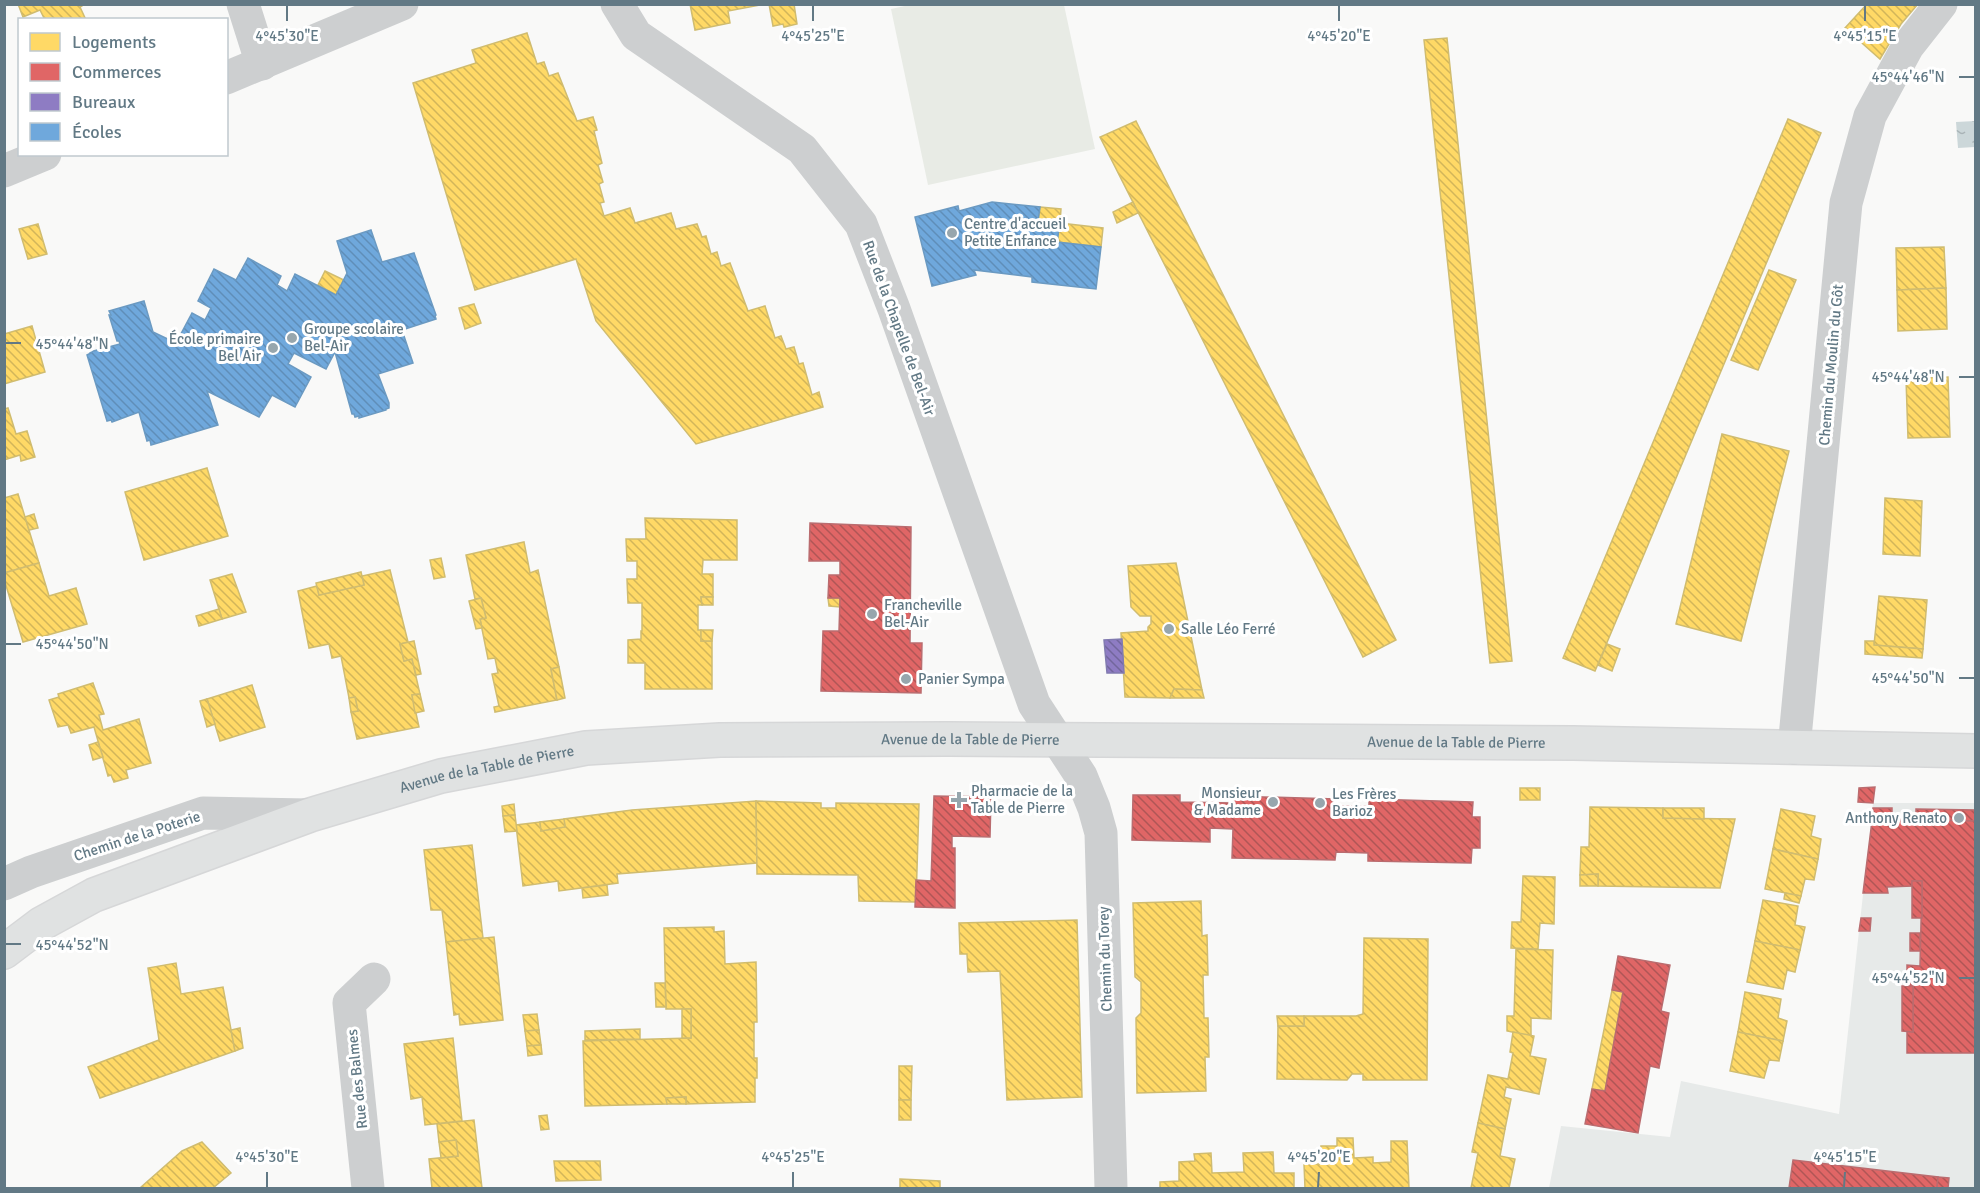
<svg xmlns="http://www.w3.org/2000/svg" width="1980" height="1193" viewBox="0 0 1980 1193" font-family="Signika,sans-serif">
  <style>
    .built { fill: #e7eae9 }
    .grass { fill: #e8ebe5 }
    .water { fill: url(#water-ripples) }
    .homes { fill: url(#homes-back-hatch); stroke: #d0bc6f; stroke-width: 1.5 }
    .shops { fill: url(#shops-back-hatch); stroke: #ba6c6f; stroke-width: 1.5 }
    .offices { fill: url(#offices-back-hatch); stroke: #817bb0; stroke-width: 1.5 }
    .schools { fill: url(#schools-back-hatch); stroke: #6b9ac2; stroke-width: 1.5 }
    .lines { fill: none; stroke-linecap: round; stroke-linejoin: round }
    .secondary-casing { stroke: #d6d7d8; stroke-width: 36 }
    .street { stroke: #cdcfd0; stroke-width: 33 }
    .secondary { stroke: #e0e2e2; stroke-width: 33 }
    .ticks { fill: none; stroke: #627985; stroke-width: 2 }
    .poi-dot { fill: #97a6ad; stroke: #fff; stroke-width: 2 }
    .labels { text-anchor: middle; stroke-width: 6; stroke-linejoin: round; paint-order: stroke }
    .poi-label { font-size: 15px; fill: #627985; stroke: #fff; text-anchor: start }
    .street-label { font-size: 15px; fill: #627985; stroke: #fff }
    .ticks-label { font-size: 15px; text-anchor: middle; fill: #627985; stroke: #fff; stroke-width: 6; stroke-linejoin: round; paint-order: stroke }
  </style>
  <defs>
    <pattern id="water-ripples" width="26" height="14" patternUnits="userSpaceOnUse" patternTransform="scale(1.5)"><rect width="26" height="14" fill="#ccd7d9"/><path d="M2 4q2-2 4 0t4 0M15 11q2-2 4 0t4 0" fill="none" stroke="#a9b3b6"/></pattern>
    <pattern id="homes-back-hatch" width="6" height="6" patternUnits="userSpaceOnUse" patternTransform="scale(1.5)"><rect width="6" height="6" fill="#ffd966"/><path d="M-1 5l2 2M0 0l6 6M5-1l2 2" fill="none" stroke="#d2b55a"/></pattern>
    <pattern id="shops-back-hatch" width="6" height="6" patternUnits="userSpaceOnUse" patternTransform="scale(1.5)"><rect width="6" height="6" fill="#e06666"/><path d="M-1 5l2 2M0 0l6 6M5-1l2 2" fill="none" stroke="#af5656"/></pattern>
    <pattern id="offices-back-hatch" width="6" height="6" patternUnits="userSpaceOnUse" patternTransform="scale(1.5)"><rect width="6" height="6" fill="#8e7cc3"/><path d="M-1 5l2 2M0 0l6 6M5-1l2 2" fill="none" stroke="#72669c"/></pattern>
    <pattern id="schools-back-hatch" width="6" height="6" patternUnits="userSpaceOnUse" patternTransform="scale(1.5)"><rect width="6" height="6" fill="#6fa8dc"/><path d="M-1 5l2 2M0 0l6 6M5-1l2 2" fill="none" stroke="#5f8eb8"/></pattern>
  </defs>
  <rect width="100%" height="100%" fill="#f9f9f8"/>
  <!-- built -->
  <path class="built" d="M1873,803H1975V1188H1549L1561,1126L1670,1137L1681,1081L1839,1114Z"/>
  <!-- grass -->
  <path class="grass" d="M914,4L1064,5L1095,149L928,185L891,9Z"/>
  <!-- water -->
  <path class="water" d="M1975,121V147L1958,148L1956,122Z"/>
  <!-- homes -->
  <g class="homes">
    <path d="M18,4H85L80,7L86,20H45L40,10L23,17Z"/>
    <path d="M690,4H765L728,11L730,23L695,30Z"/>
    <path d="M769,4H794L797,24L784,27L783,24L773,26Z"/>
    <path d="M1867,4H1918L1901,24L1880,59L1845,28Z"/>
    <path d="M527,33L537,64L544,62L549,76L558,73L577,121L593,117L597,130L594,131L602,163L598,165L603,182L599,184L604,202L600,203L604,216L630,208L635,223L671,213L676,229L697,224L702,237L706,236L711,254L717,252L721,266L730,263L748,311L765,306L775,338L781,336L786,349L794,347L799,364L803,363L812,395L819,392L823,407L696,444L596,321L576,259L475,290L413,83L476,63L472,50Z"/>
    <path d="M1447,38L1512,661L1490,663L1424,40Z"/>
    <path d="M1788,119L1821,133L1595,671L1563,658Z"/>
    <path d="M1136,121L1396,640L1363,657L1100,137Z"/>
    <path d="M1133,202L1138,213L1117,223L1113,212Z"/>
    <path d="M1040,207L1061,209L1060,223L1038,221Z"/>
    <path d="M1060,223L1103,228L1101,247L1057,242Z"/>
    <path d="M38,224L47,254L28,259L19,229Z"/>
    <path d="M1944,247L1946,288L1897,290L1896,248Z"/>
    <path d="M1769,270L1796,280L1758,370L1731,360Z"/>
    <path d="M325,271L344,280L336,295L318,285Z"/>
    <path d="M1946,288L1947,329L1898,331L1897,290Z"/>
    <path d="M474,304L481,323L465,329L459,308Z"/>
    <path d="M32,326L45,372L4,384V334Z"/>
    <path d="M1948,377L1950,437L1908,438L1906,379Z"/>
    <path d="M8,408L16,434L27,431L35,457L21,461L20,455L4,460V409Z"/>
    <path d="M1722,434L1789,451L1741,641L1676,624Z"/>
    <path d="M207,468L228,536L144,560L125,492Z"/>
    <path d="M18,494L39,563L4,573V498Z"/>
    <path d="M1885,498L1922,501L1920,556L1883,554Z"/>
    <path d="M34,514L38,528L29,530L25,517Z"/>
    <path d="M645,518L737,520V560H703L702,574H713V597H701L702,605H698V630H701V641H712V689H645V663H628V640L641,639V631H642V603H628L627,579H637V561H627L626,539H646Z"/>
    <path d="M524,542L530,573L538,570L559,667L551,669L557,700L495,712L494,707L499,706L492,674L498,673L495,658L488,659L480,619L486,618L481,598L475,599L466,555Z"/>
    <path d="M441,558L445,577L434,579L430,560Z"/>
    <path d="M39,563L49,596L76,588L87,624L23,642L4,579V573Z"/>
    <path d="M1176,563L1202,690L1174,689L1170,698L1125,697L1121,633L1148,631V627L1151,624V616H1140L1131,607L1128,566Z"/>
    <path d="M390,570L408,642L400,644L404,661L412,659L420,694L412,695L419,727L357,739L351,712L358,711L355,697L349,698L341,656L332,658L329,644L309,648L298,591L317,586L319,595L364,585L362,576Z"/>
    <path d="M361,572L364,585L319,595L316,583Z"/>
    <path d="M232,574L246,612L222,619L210,580Z"/>
    <path d="M1879,596L1927,600L1923,649L1874,645Z"/>
    <path d="M701,597H713V605H702Z"/>
    <path d="M481,598L486,618L480,619L482,628L476,629L469,601Z"/>
    <path d="M828,598H840V607L829,606Z"/>
    <path d="M219,609L222,619L199,626L196,616Z"/>
    <path d="M701,630H713L712,641H701Z"/>
    <path d="M414,641L421,674L416,675L412,659L404,661L400,644Z"/>
    <path d="M1865,641H1874V645L1923,649L1922,658L1865,654Z"/>
    <path d="M1607,644L1620,649L1612,671L1598,665Z"/>
    <path d="M559,667L565,698L557,700L551,669Z"/>
    <path d="M93,683L104,714L99,715L103,730L139,719L151,763L126,770L128,778L114,782L111,775L108,776L94,727L71,733L68,725L58,727L49,700L59,697L58,694Z"/>
    <path d="M252,685L265,727L220,741L207,699Z"/>
    <path d="M1174,689L1202,690L1204,698H1170Z"/>
    <path d="M420,694L424,711L415,713L412,695Z"/>
    <path d="M355,697L358,711L351,712L349,698Z"/>
    <path d="M207,699L215,724L207,727L200,701Z"/>
    <path d="M98,742L103,757L93,760L89,745Z"/>
    <rect x="1520" y="788" width="20" height="12"/>
    <path d="M756,801L757,863L617,874L618,883L559,891L558,881L523,886L516,825L540,822L541,831L565,827L564,819L632,810Z"/>
    <path d="M756,801L821,803V808H836V803L919,804L916,902L859,901L858,875L757,874Z"/>
    <path d="M514,804L515,815L503,816L502,806Z"/>
    <path d="M1590,807L1663,808V818L1735,819L1720,888L1598,886V874L1580,875L1581,847H1589Z"/>
    <path d="M1663,808H1704V819L1663,818Z"/>
    <path d="M1781,809L1815,816L1811,836L1821,839L1818,859L1773,849Z"/>
    <path d="M515,815L517,831L505,832L503,816Z"/>
    <path d="M564,819L565,827L541,831L540,822Z"/>
    <path d="M472,845L483,938L446,942L442,910H431L424,850Z"/>
    <path d="M1773,849L1818,859L1814,880L1805,879L1801,896L1765,889Z"/>
    <path d="M1598,874V886H1580V875Z"/>
    <path d="M1523,876L1555,877L1554,924L1540,923L1538,949L1511,948L1512,922H1521Z"/>
    <path d="M607,885L608,895L583,898L582,888Z"/>
    <path d="M1785,893L1801,896L1799,903L1784,899Z"/>
    <path d="M1763,900L1798,906L1795,925L1805,927L1800,950L1755,941Z"/>
    <path d="M1201,901L1202,936L1207,935L1208,975H1203L1204,1018H1208L1209,1057H1205L1206,1091L1137,1093L1136,1018L1141,1013V982L1135,977L1133,903Z"/>
    <path d="M1077,920L1082,1097L1007,1100L1000,971L968,972L967,954H960L959,923Z"/>
    <path d="M714,927V932L724,931L725,964L756,962L757,1022H754V1058H757V1078H755V1102L686,1104V1097L666,1098L667,1104L585,1106L583,1041L691,1038V1009H666L664,928Z"/>
    <path d="M494,937L503,1020L460,1025L459,1014L454,1015L446,942Z"/>
    <path d="M1364,938L1428,939L1427,1080H1363V1074H1352L1347,1080L1277,1079L1278,1026H1304V1016H1356L1363,1014Z"/>
    <path d="M1755,941L1800,950L1795,972L1787,970L1783,989L1747,982Z"/>
    <path d="M1516,949L1553,950L1551,1019L1531,1018V1036L1507,1031V1016H1514Z"/>
    <path d="M176,963L181,994L223,987L235,1051L100,1098L88,1067L159,1040L148,968Z"/>
    <path d="M655,983H665L666,1007H656Z"/>
    <path d="M1612,990L1623,992L1605,1091L1592,1089Z"/>
    <path d="M1745,992L1781,999L1778,1018L1787,1021L1783,1041L1738,1032Z"/>
    <rect x="682" y="1009" width="9" height="29"/>
    <path d="M537,1014L539,1030L525,1031L523,1015Z"/>
    <path d="M1277,1016H1304V1026H1278Z"/>
    <path d="M240,1028L243,1048L235,1051L231,1030Z"/>
    <path d="M640,1029V1039L585,1040V1031Z"/>
    <path d="M539,1030L541,1045L527,1046L525,1031Z"/>
    <path d="M1513,1032L1534,1036L1530,1056L1546,1059L1539,1094L1506,1087L1504,1097L1511,1099L1505,1129L1478,1123L1488,1075L1508,1079L1513,1053L1510,1052Z"/>
    <path d="M1738,1032L1783,1041L1779,1061L1769,1060L1764,1078L1730,1071Z"/>
    <path d="M453,1038L462,1121L425,1125L422,1097L411,1099L404,1044Z"/>
    <path d="M541,1045L542,1054L528,1056L527,1046Z"/>
    <path d="M899,1066H912L911,1100H899Z"/>
    <path d="M686,1097V1104H667L666,1098Z"/>
    <rect x="899" y="1100" width="12" height="20"/>
    <path d="M547,1115L549,1129L541,1130L539,1116Z"/>
    <path d="M474,1120L482,1188H432L429,1159L458,1156L456,1140L439,1142L437,1124Z"/>
    <path d="M1478,1123L1505,1129L1500,1156L1515,1159L1509,1188H1471L1478,1153L1472,1152Z"/>
    <path d="M1337,1138H1353L1354,1158L1373,1157V1163L1391,1162V1141H1407L1409,1188H1305L1304,1164H1323L1321,1146H1337Z"/>
    <path d="M456,1140L458,1156L441,1158L439,1142Z"/>
    <path d="M202,1142L231,1173L213,1188H140L182,1151Z"/>
    <path d="M1273,1152L1274,1173H1294V1188H1160V1182L1179,1181V1162L1195,1161L1194,1154L1211,1153L1212,1173L1244,1172L1243,1153Z"/>
    <path d="M554,1161H600L601,1180L556,1181Z"/>
    <path d="M900,1179L940,1181V1188H900Z"/>
  </g>
  <!-- shops -->
  <g class="shops">
    <path d="M810,523L911,527L910,643H922L921,693L821,691L823,631H839L840,598H828L829,575H840V561H809Z"/>
    <path d="M1875,787L1873,803L1858,802L1859,788Z"/>
    <path d="M1133,795H1180V802L1233,803V796L1336,799V806H1369V799L1473,802L1472,817H1480V848H1472L1471,863L1368,861V853L1336,852L1335,860L1232,858L1233,829L1210,828V842L1132,840Z"/>
    <path d="M934,796L991,797L990,837L952,836V848H955V908L915,907L916,880L931,881Z"/>
    <path d="M1873,808H1892V821H1872Z"/>
    <path d="M1916,809L1976,810V821L1916,820Z"/>
    <path d="M1892,814L1916,815V820L1976,821V1053H1907V1031L1913,1032V986H1907V965L1920,966L1922,881H1912V886L1887,887L1888,893H1863L1872,821H1892Z"/>
    <rect x="1912" y="881" width="10" height="37"/>
    <path d="M1861,918H1871L1870,931H1859Z"/>
    <rect x="1910" y="933" width="10" height="18"/>
    <path d="M1618,956L1670,965L1661,1011L1669,1013L1659,1068L1650,1066L1638,1133L1585,1124L1592,1089L1605,1091L1623,992L1612,990Z"/>
    <path d="M1902,986H1913V1032L1902,1031Z"/>
    <path d="M1793,1160L1938,1177L1937,1188H1789Z"/>
    <path d="M1938,1177L1949,1178L1948,1188H1937Z"/>
  </g>
  <!-- offices -->
  <path class="offices" d="M1122,639L1124,673H1107L1104,640Z"/>
  <!-- schools -->
  <g class="schools">
    <path d="M992,202L1040,207L1038,221L1060,223L1057,242L1101,247L1096,289L1032,282V277L974,270L976,275L932,286L915,217L958,206L959,211Z"/>
    <path d="M371,230L382,262L414,253L436,315L435,316L436,319L402,330L413,363L378,374L389,403V408L386,409V410L359,418V416L355,417L354,414H352L335,352L326,369L294,353L288,364L311,377L295,407L272,395L259,417L207,391L218,425L151,445L150,440L147,441L139,412L112,422L111,420L107,421L87,355L91,353L90,352L120,344L119,341H117L109,315H111L109,311L144,301L153,332L176,343L192,313L205,320L211,308L198,301L214,269L236,280L248,258L281,276L277,285L287,291L295,274L336,295L347,273L337,241Z"/>
  </g>
  <g class="lines">
    <!-- secondary casing -->
    <g class="secondary-casing">
      <g id="secondary">
        <path id="s1" d="M4,952L41,924L94,895L310,815L441,776L586,748L720,740L948,739L1573,743L1976,751"/>
      </g>
    </g>
    <!-- street -->
    <g class="street">
      <path d="M243,4L262,64"/>
      <path d="M617,4L636,35L802,149L861,224L894,309L1034,704L1081,776L1094,808L1101,833L1111,1188"/>
      <path d="M226,78L402,4"/>
      <path d="M4,171L45,154"/>
      <path d="M1794,748L1846,203L1870,116L1908,46L1941,4"/>
      <path d="M4,884L31,872L203,813L308,815"/>
      <path d="M368,1188L349,1003L374,979"/>
    </g>
    <!-- secondary -->
    <use href="#secondary" class="secondary"/>
  </g>
  <!-- ticks -->
  <path class="ticks" d="M287,21V6M813,21V6M1339,21V6M1865,21V6M1959,77H1974M6,343H21M1959,377H1974M6,644H21M1959,678H1974M6,944H21M1959,978H1974M267,1187V1172M793,1187V1172M1318,1187L1319,1172M1844,1187L1845,1172"/>
  <!-- markers -->
  <g class="poi-dot">
    <circle cx="952" cy="233" r="6"/>
    <circle cx="292" cy="338" r="6"/>
    <circle cx="273" cy="348" r="6"/>
    <circle cx="872" cy="614" r="6"/>
    <circle cx="1169" cy="629" r="6"/>
    <circle cx="906" cy="679" r="6"/>
    <path d="M956 791h6v6h6v6h-6v6h-6v-6h-6v-6h6z"/>
    <circle cx="1273" cy="802" r="6"/>
    <circle cx="1320" cy="803" r="6"/>
    <circle cx="1959" cy="818" r="6"/>
  </g>
  <g class="labels">
    <!-- poi labels -->
    <g class="poi-label">
      <text x="964" y="229">Centre d'accueil<tspan x="964" dy="17">Petite Enfance</tspan></text>
      <text x="304" y="334">Groupe scolaire<tspan x="304" dy="17">Bel-Air</tspan></text>
      <text x="261" y="344" text-anchor="end">École primaire<tspan x="261" dy="17">Bel Air</tspan></text>
      <text x="884" y="610">Francheville<tspan x="884" dy="17">Bel-Air</tspan></text>
      <text x="1181" y="634">Salle Léo Ferré</text>
      <text x="918" y="684">Panier Sympa</text>
      <text x="971" y="796">Pharmacie de la<tspan x="971" dy="17">Table de Pierre</tspan></text>
      <text x="1261" y="798" text-anchor="end">Monsieur<tspan x="1261" dy="17">&amp; Madame</tspan></text>
      <text x="1332" y="799">Les Frères<tspan x="1332" dy="17">Barioz</tspan></text>
      <text x="1947" y="823" text-anchor="end">Anthony Renato</text>
    </g>
    <!-- street labels -->
    <g class="street-label">
      <text transform="translate(899 328) rotate(70)" y="5">Rue de la Chapelle de Bel-Air</text>
      <text transform="translate(1831 365) rotate(-85)" y="5">Chemin du Moulin du Gôt</text>
      <text dy="5" stroke="none"><textPath href="#s1" startOffset="1006">Avenue de la Table de Pierre</textPath></text>
      <text dy="5" stroke="none"><textPath href="#s1" startOffset="1492">Avenue de la Table de Pierre</textPath></text>
      <text dy="5" stroke="none"><textPath href="#s1" startOffset="520">Avenue de la Table de Pierre</textPath></text>
      <text transform="translate(137 836) rotate(-18)" y="5">Chemin de la Poterie</text>
      <text transform="translate(1105 959) rotate(-92)" y="5">Chemin du Torey</text>
      <text transform="translate(357 1079) rotate(-96)" y="5">Rue des Balmes</text>
    </g>
  </g>
  <g class="ticks-label">
    <text x="287" y="41">4°45'30"E</text>
    <text x="813" y="41">4°45'25"E</text>
    <text x="1339" y="41">4°45'20"E</text>
    <text x="1865" y="41">4°45'15"E</text>
    <text x="1908" y="82">45°44'46"N</text>
    <text x="72" y="349">45°44'48"N</text>
    <text x="1908" y="382">45°44'48"N</text>
    <text x="72" y="649">45°44'50"N</text>
    <text x="1908" y="683">45°44'50"N</text>
    <text x="72" y="950">45°44'52"N</text>
    <text x="1908" y="983">45°44'52"N</text>
    <text x="267" y="1162">4°45'30"E</text>
    <text x="793" y="1162">4°45'25"E</text>
    <text x="1319" y="1162">4°45'20"E</text>
    <text x="1845" y="1162">4°45'15"E</text>
  </g>
  <!-- border -->
  <rect width="1980" height="1193" fill="none" stroke="#627985" stroke-width="12"/>
  <!-- legend -->
  <rect x="18" y="18" width="210" height="138" fill="#ffffff" stroke="#c0c9ce" stroke-width="1.5"/>
  <rect x="30" y="33" width="30" height="18" fill="#ffd966" stroke="#c0c9ce" stroke-width="1.5"/>
  <text x="72" y="48" font-size="18" fill="#627985">Logements</text>
  <rect x="30" y="63" width="30" height="18" fill="#e06666" stroke="#c0c9ce" stroke-width="1.5"/>
  <text x="72" y="78" font-size="18" fill="#627985">Commerces</text>
  <rect x="30" y="93" width="30" height="18" fill="#8e7cc3" stroke="#c0c9ce" stroke-width="1.5"/>
  <text x="72" y="108" font-size="18" fill="#627985">Bureaux</text>
  <rect x="30" y="123" width="30" height="18" fill="#6fa8dc" stroke="#c0c9ce" stroke-width="1.5"/>
  <text x="72" y="138" font-size="18" fill="#627985">Écoles</text>
</svg>
